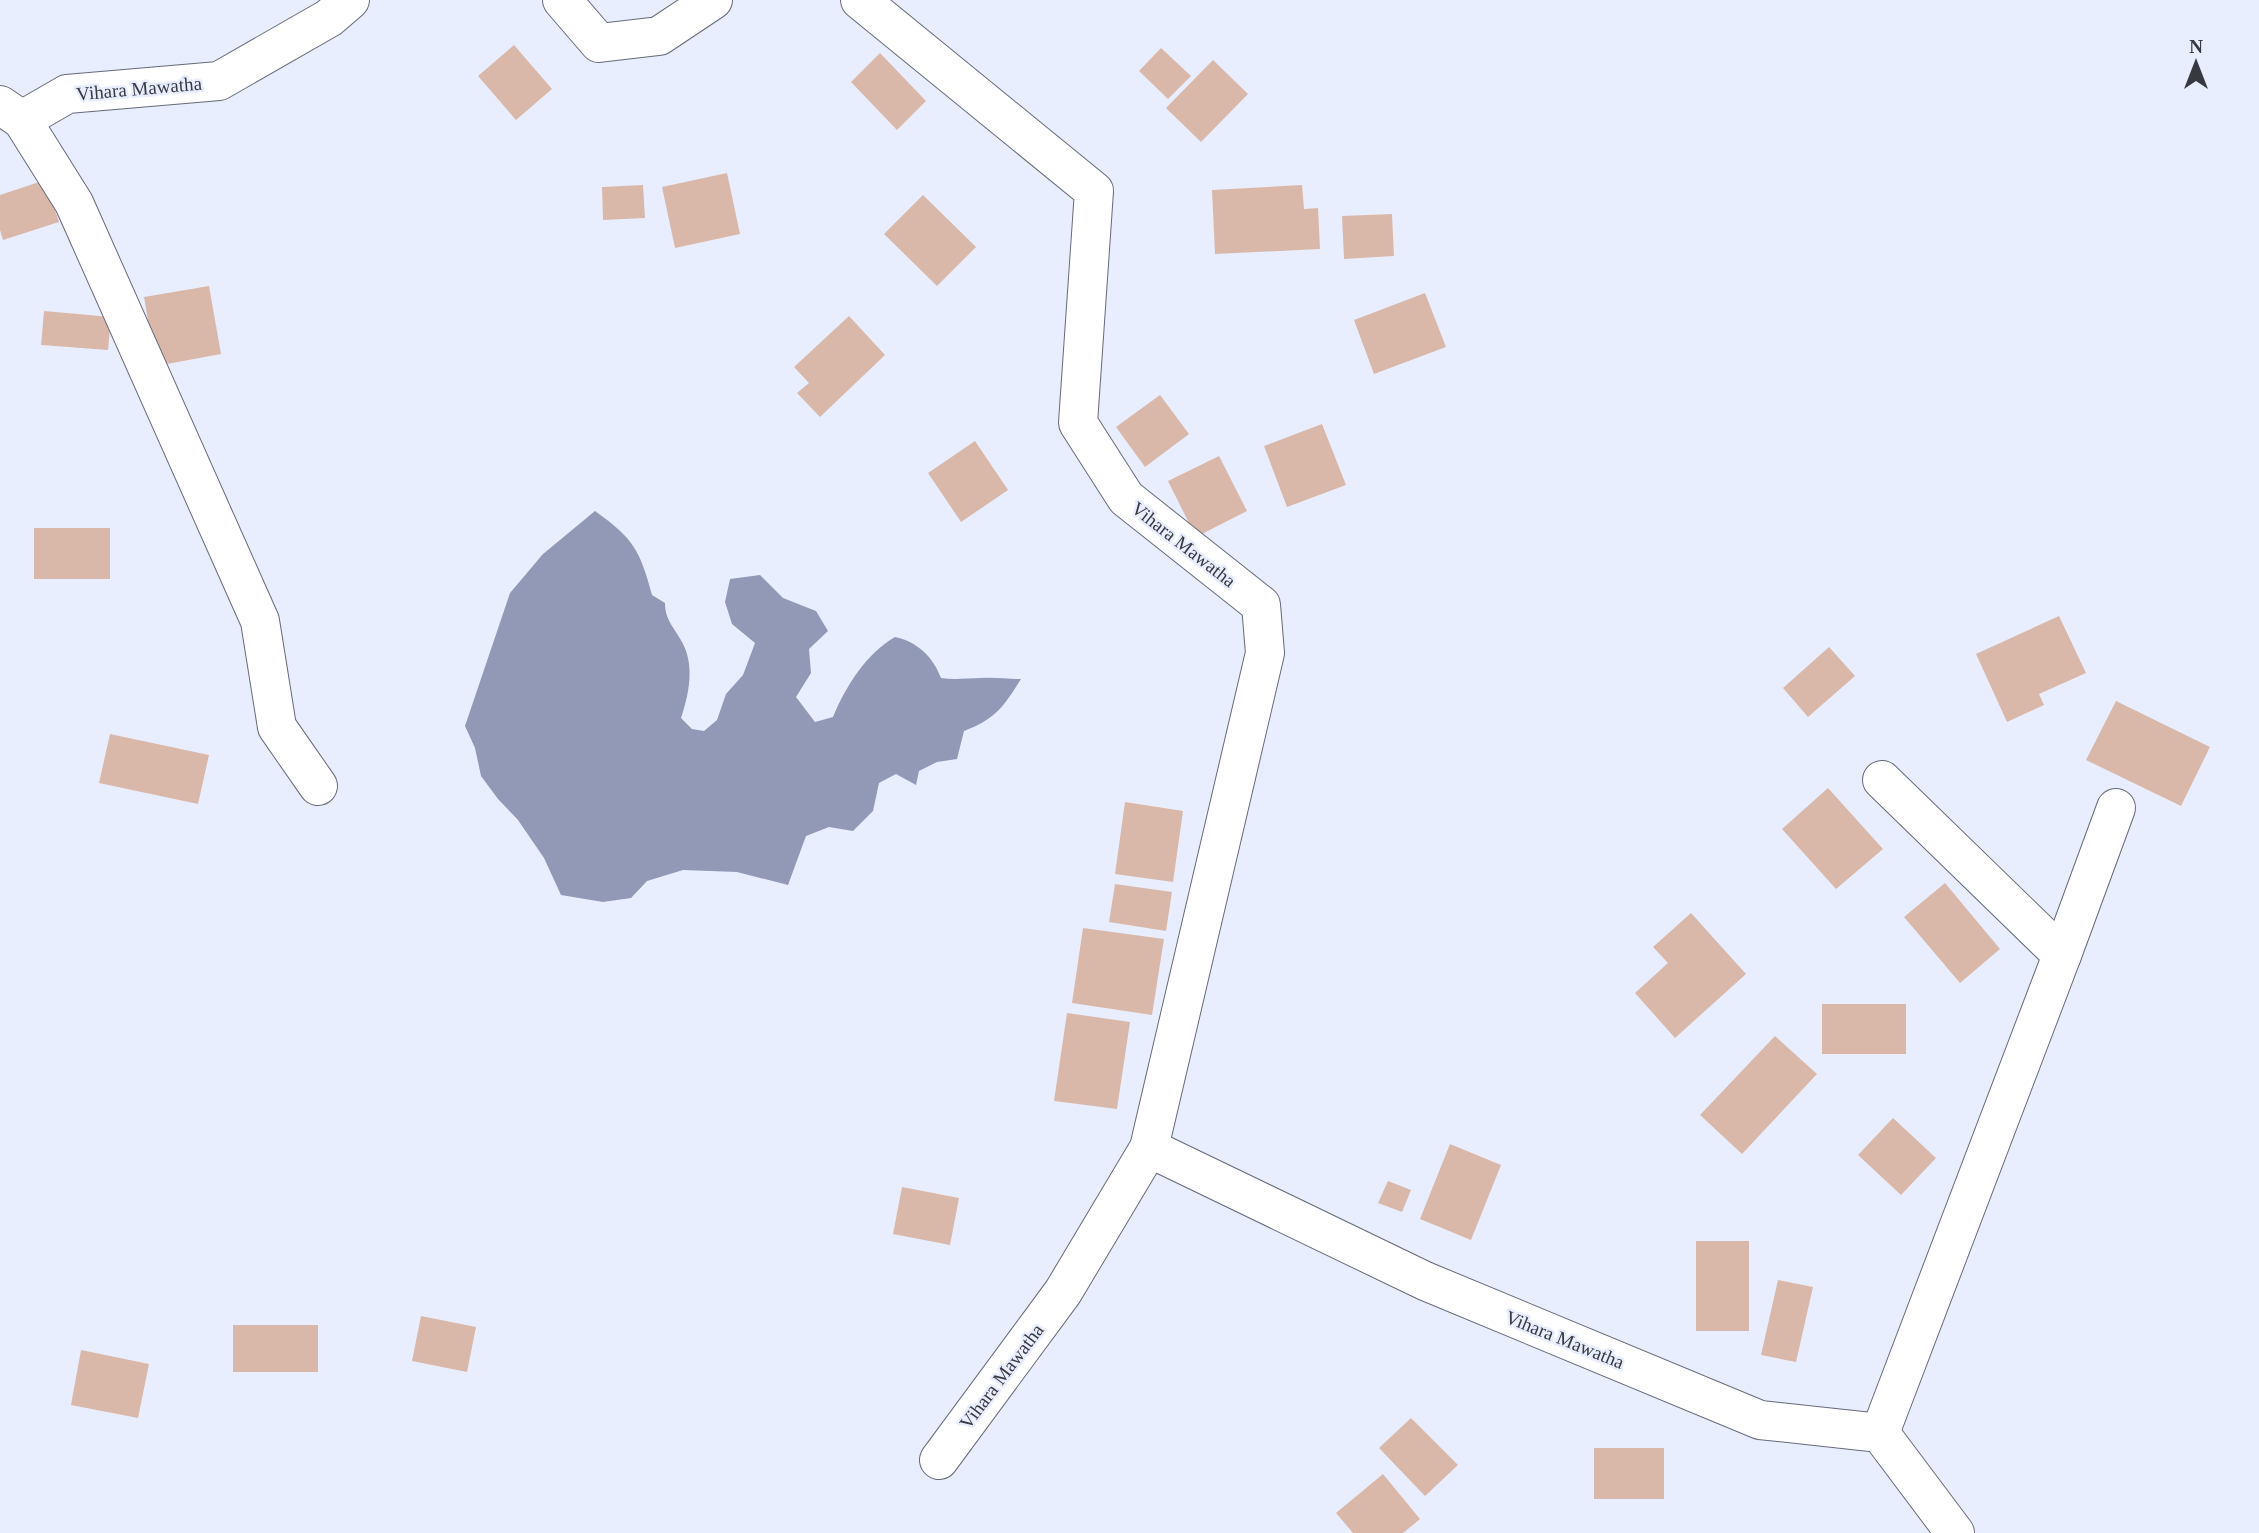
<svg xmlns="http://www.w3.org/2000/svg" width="2259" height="1533" viewBox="0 0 2259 1533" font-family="Georgia,serif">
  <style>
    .water { fill: #9199b6 }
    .building { fill: #dab8a9 }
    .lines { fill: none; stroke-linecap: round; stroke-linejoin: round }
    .minor-casing { stroke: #666a79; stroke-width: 40 }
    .minor { stroke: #fff; stroke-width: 38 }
    .labels { text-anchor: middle; stroke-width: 5; stroke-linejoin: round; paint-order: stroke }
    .street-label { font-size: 19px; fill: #373940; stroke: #e9eefe }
  </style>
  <rect width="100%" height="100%" fill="#e9eefe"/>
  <!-- water -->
  <path class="water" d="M595,511C633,538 640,550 652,595L665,603C665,620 674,627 682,642C695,665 689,694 681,718L692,729L704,731L717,720L726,694L743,675L755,643L732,624L725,602L730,579L760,575L783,598L816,611L828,631L809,649L811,673L796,697L815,722L833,717C846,686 866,654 895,637C918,642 933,657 941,678C955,680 967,678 981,678C994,677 1008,679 1021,679C1004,706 996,719 964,731L957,759L937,762L919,771L916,785L896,774L879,783L873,811L853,831L829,827L806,836L788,885L737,872L683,870L647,881L631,898L603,902L561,895L544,858L518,820L498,799L481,776L475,748L465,726L510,593L543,554Z"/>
  <!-- building -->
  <g class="building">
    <path d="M514,45L552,89L516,120L478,76Z"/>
    <path d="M1161,48L1191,76L1168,99L1139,71Z"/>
    <path d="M880,53L926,101L897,130L851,82Z"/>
    <path d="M1213,60L1248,94L1201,142L1166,108Z"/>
    <path d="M727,173L740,234L675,248L662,187Z"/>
    <path d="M45,180L59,222L3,240L0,230V195Z"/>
    <path d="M643,185L645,218L603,220L602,187Z"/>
    <path d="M1302,185L1304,209L1318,208L1320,249L1215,254L1212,190Z"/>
    <path d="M923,195L976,247L937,286L884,234Z"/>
    <path d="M1392,214L1394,256L1344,259L1342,216Z"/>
    <path d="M209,286L221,354L156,366L144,297Z"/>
    <path d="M1425,293L1446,347L1374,374L1354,320Z"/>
    <path d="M44,311L111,317L108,350L41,345Z"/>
    <path d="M849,316L885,355L820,417L797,393L809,383L794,367Z"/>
    <path d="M1160,395L1189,434L1145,467L1116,427Z"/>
    <path d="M1322,424L1346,485L1287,507L1264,446Z"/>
    <path d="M975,441L1008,490L961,522L928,473Z"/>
    <path d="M1219,456L1247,511L1196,537L1168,481Z"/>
    <rect x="34" y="528" width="76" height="51"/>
    <path d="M2059,616L2086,673L2039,694L2044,705L2007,722L1976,654Z"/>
    <path d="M1829,647L1855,676L1808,717L1783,688Z"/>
    <path d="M2116,701L2210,747L2181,806L2086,760Z"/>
    <path d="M110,734L209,755L198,804L99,783Z"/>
    <path d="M1828,788L1883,849L1836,889L1782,829Z"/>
    <path d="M1125,802L1183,811L1173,882L1115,874Z"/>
    <path d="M1945,883L2000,949L1960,983L1904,917Z"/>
    <path d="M1115,884L1172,892L1166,931L1109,922Z"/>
    <path d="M1691,913L1746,974L1675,1038L1635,993L1668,963L1653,947Z"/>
    <path d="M1083,928L1164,939L1152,1015L1072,1003Z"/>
    <rect x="1822" y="1004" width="84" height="50"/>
    <path d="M1067,1013L1130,1022L1117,1109L1054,1101Z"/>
    <path d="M1775,1036L1817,1074L1742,1154L1700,1115Z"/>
    <path d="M1893,1118L1936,1158L1901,1195L1858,1155Z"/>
    <path d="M1450,1144L1501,1165L1471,1240L1420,1219Z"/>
    <path d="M1388,1181L1411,1190L1402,1212L1378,1203Z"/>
    <path d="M902,1187L959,1198L950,1245L893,1234Z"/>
    <rect x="1696" y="1241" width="53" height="90"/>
    <path d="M1778,1280L1813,1287L1796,1362L1761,1355Z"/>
    <path d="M421,1316L476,1327L467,1372L412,1361Z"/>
    <rect x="233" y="1325" width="85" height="47"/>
    <path d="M81,1350L149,1364L138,1418L71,1405Z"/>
    <path d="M1411,1418L1458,1465L1425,1496L1379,1448Z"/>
    <rect x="1594" y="1448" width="70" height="51"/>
    <path d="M1383,1474L1420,1519L1403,1533H1353L1336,1513Z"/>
  </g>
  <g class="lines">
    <!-- minor casing -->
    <g class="minor-casing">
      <g id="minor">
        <path d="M562,0L599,43L659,36L713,0"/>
        <path d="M860,0L1094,191L1078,423L1126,498L1261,605L1265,653L1149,1148L1063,1292L939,1460"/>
        <path d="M0,105L22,120L67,94L219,81L329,18L350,0"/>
        <path d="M22,120L74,203L260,621L277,727L318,786"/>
        <path d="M2062,955L2116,808"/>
        <path d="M1149,1148L1425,1281L1760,1420L1880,1433L1955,1533"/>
        <path d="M1880,1433L2062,955L1882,780"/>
      </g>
    </g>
    <!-- minor -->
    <use href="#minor" class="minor"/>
  </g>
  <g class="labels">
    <!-- street labels -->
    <g class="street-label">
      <text transform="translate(139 88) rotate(-5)" y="7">Vihara Mawatha</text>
      <text transform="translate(1184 544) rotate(38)" y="7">Vihara Mawatha</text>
      <text transform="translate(1565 1339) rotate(22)" y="7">Vihara Mawatha</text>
      <text transform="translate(1001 1376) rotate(-53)" y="7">Vihara Mawatha</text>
    </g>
  </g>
  <!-- north arrow -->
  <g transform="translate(2196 63)" stroke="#e9eefe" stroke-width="5" paint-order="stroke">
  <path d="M0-5L12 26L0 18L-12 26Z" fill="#373940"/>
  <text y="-10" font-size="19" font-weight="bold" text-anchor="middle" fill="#373940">N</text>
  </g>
</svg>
